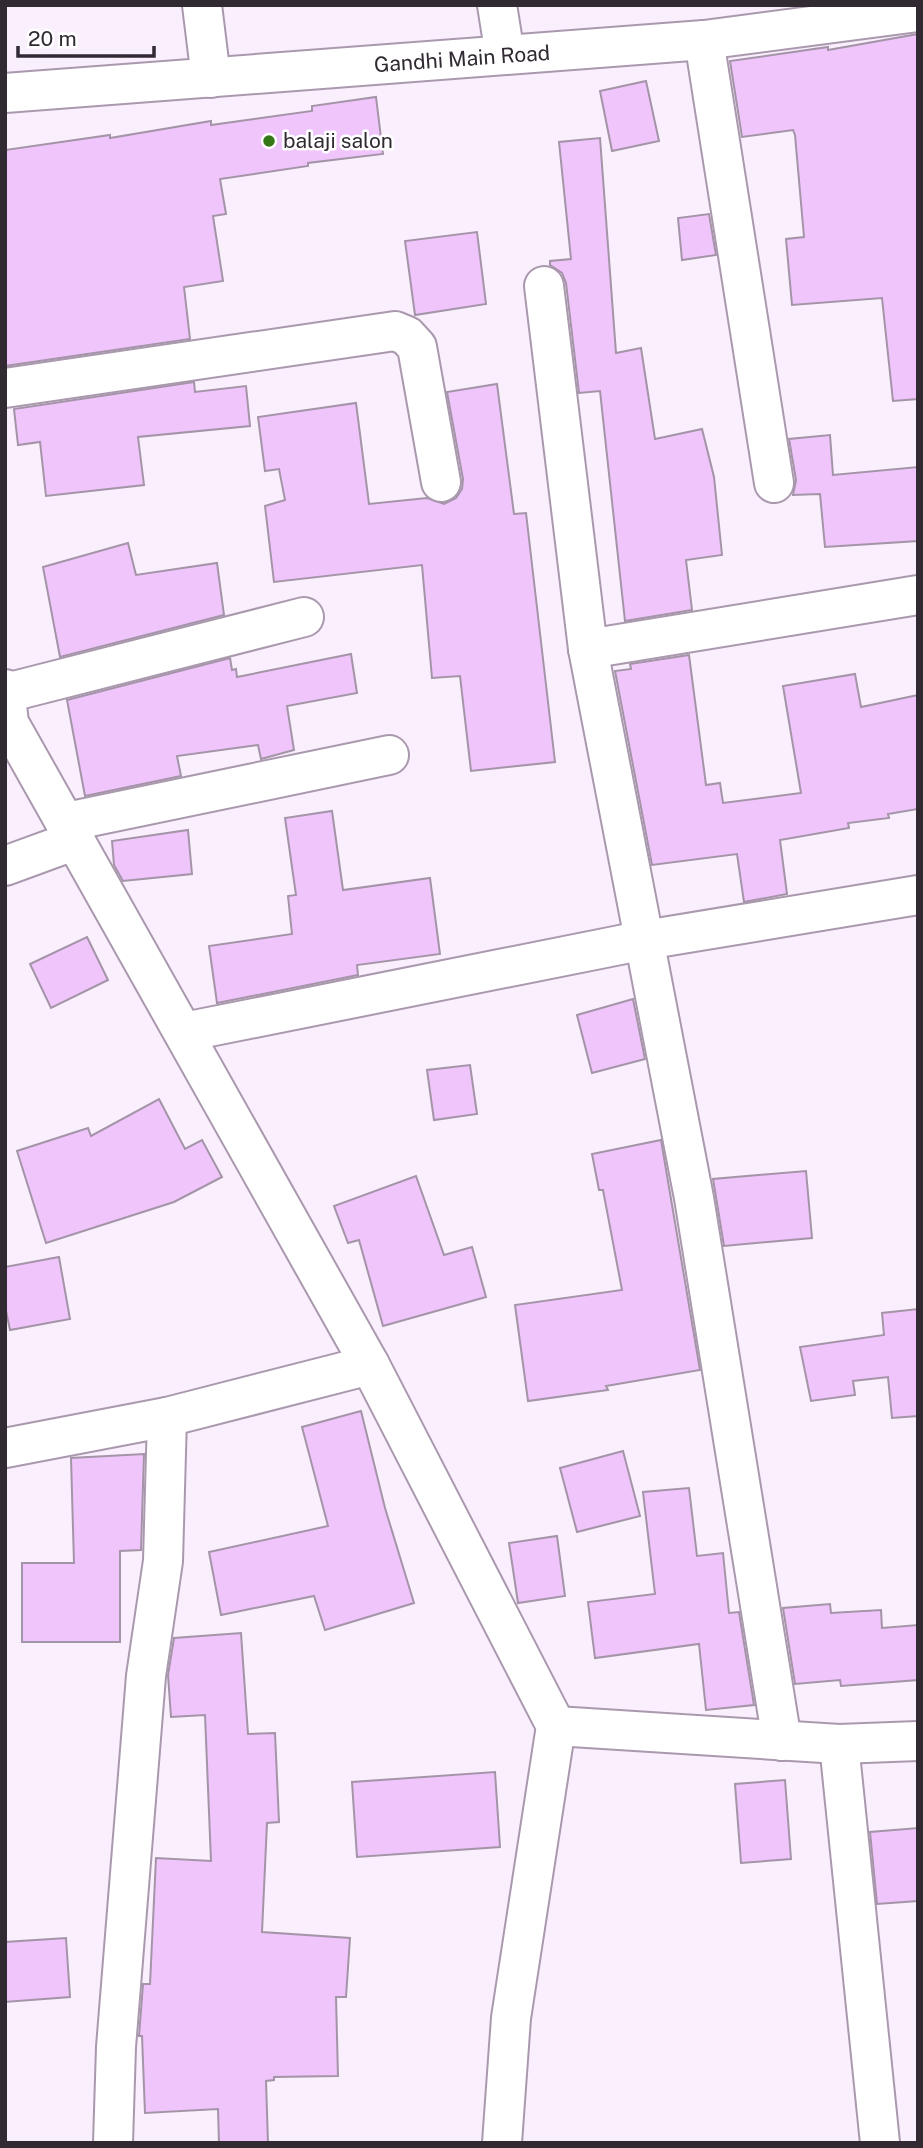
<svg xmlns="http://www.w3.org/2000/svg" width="923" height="2148" viewBox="0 0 923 2148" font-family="'Public Sans',sans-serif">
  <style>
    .building { fill: #f0c5fb; stroke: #a494a8; stroke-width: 2 }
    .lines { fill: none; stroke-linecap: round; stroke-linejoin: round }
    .street-casing { stroke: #aa99ae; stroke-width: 42 }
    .secondary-casing { stroke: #aa99ae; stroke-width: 42 }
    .street { stroke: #fff; stroke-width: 38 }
    .secondary { stroke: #fff; stroke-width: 38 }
    .poi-dot { fill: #347716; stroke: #fff; stroke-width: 2.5 }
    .labels { text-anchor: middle; stroke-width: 5; stroke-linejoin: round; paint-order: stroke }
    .street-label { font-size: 21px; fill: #312a33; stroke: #fff }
    .poi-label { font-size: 21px; fill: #312a33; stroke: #fff; text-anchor: start }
  </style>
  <rect width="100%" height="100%" fill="#faeffc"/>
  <!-- building -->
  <g class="building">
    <path d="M918,34V399L893,401L882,298L792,305L786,239L804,237L795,135L793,130L742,137L730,61L828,47V50Z"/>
    <path d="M646,81L659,141L612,151L600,91Z"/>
    <path d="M376,97L383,154L308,163V166L220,179L226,214L213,216L223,281L184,287L190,339L5,366V150L110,135V138L211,121V125L312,111V106Z"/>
    <path d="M600,138L616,353L641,348L655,439L702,429L714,477L722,555L686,560L692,610L625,621L600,391L579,393L566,283L562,273L550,265V261L571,259L559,142Z"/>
    <path d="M709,214L716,255L682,260L678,218Z"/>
    <path d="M477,232L486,304L415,315L405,241Z"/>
    <path d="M194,382L195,392L246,386L250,426L138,437L144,485L46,496L40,442L18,445L14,409Z"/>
    <path d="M497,384L514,514L526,513L555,762L471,771L460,676L432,678L422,565L274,582L265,506L285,500L279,469L265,471L258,417L356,403L369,504L427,498L444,504L456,498L462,489L463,479L447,392Z"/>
    <path d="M830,435L833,475L918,467V541L825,547L820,494L793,495L796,480L789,439Z"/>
    <path d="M128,543L136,575L217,563L224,615L60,657L43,567Z"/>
    <path d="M351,654L357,693L287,706L294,750L261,759L258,745L177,756L181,776L85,796L67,700L230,658L232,670L236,669L237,677Z"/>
    <path d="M689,655L706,785L720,783L723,803L801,793L783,686L855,674L861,707L918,695V809L888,814L889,818L848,823L849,828L780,840L787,894L744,902L737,854L652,865L615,671L631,669L630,664Z"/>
    <path d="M332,811L343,890L430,878L440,954L357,965L358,975L217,1003L209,946L292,934L288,896L296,895L285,818Z"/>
    <path d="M188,830L192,874L123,881L114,865L112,841Z"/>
    <path d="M87,937L108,980L51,1008L30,964Z"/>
    <path d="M633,999L645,1059L592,1073L577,1015Z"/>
    <path d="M470,1065L477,1114L434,1120L427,1070Z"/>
    <path d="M159,1099L185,1149L202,1140L222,1177L174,1202L46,1243L17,1151L88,1128L91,1136Z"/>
    <path d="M661,1140L700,1370L606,1386L608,1390L528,1401L515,1305L622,1290L603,1190H599L592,1154Z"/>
    <path d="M806,1171L812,1238L724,1246L713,1179Z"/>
    <path d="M416,1176L444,1255L472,1247L486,1297L383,1326L359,1240L348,1243L334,1206Z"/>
    <path d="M59,1257L70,1319L10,1330L5,1306V1267Z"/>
    <path d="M918,1309V1416L892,1418L888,1377L853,1381L855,1395L811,1401L800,1347L884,1335L882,1313Z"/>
    <path d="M361,1411L385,1508L414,1603L325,1630L314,1596L221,1615L209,1552L328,1526L302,1427Z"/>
    <path d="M623,1451L640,1516L577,1532L560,1468Z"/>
    <path d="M144,1454L141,1550L120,1551V1642H22V1563H74L71,1458Z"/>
    <path d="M689,1488L697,1556L723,1553L729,1613L739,1612L754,1705L706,1710L699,1644L595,1658L588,1602L655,1594L643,1492Z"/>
    <path d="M557,1536L565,1596L518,1603L509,1543Z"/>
    <path d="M830,1604L831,1613L881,1610L882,1628L918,1625V1680L841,1686L840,1680L795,1684L783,1608Z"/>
    <path d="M241,1633L248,1734L275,1733L279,1822L267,1823L262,1932L350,1938L346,1997H336L338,2076L274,2077V2080L266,2081L268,2143H219L218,2109L145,2113L142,2036H139L143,1984H150L156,1858L211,1861L205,1715L171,1717L168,1675L174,1638Z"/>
    <path d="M495,1772L500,1847L357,1857L352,1782Z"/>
    <path d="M785,1780L791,1859L741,1863L735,1784Z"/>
    <path d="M918,1828V1901L877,1904L870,1832Z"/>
    <path d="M66,1938L70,1997L5,2002V1942Z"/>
  </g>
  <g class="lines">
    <!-- street casing -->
    <g class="street-casing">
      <g id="street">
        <path d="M202,5L211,78"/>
        <path d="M497,5L505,55"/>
        <path d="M704,40L774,483"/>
        <path d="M544,286L588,649L694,1198L782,1741"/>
        <path d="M5,388L395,331L407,336L417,347L441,482"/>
        <path d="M588,649L918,595"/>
        <path d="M6,693L304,617"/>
        <path d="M66,822L389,755"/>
        <path d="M5,866L76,840"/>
        <path d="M184,1032L645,940L918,895"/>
        <path d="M5,1448L167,1417L370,1365"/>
        <path d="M839,1744L880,2143"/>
        <path d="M113,2143L116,2047L146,1676L163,1561L167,1417"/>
      </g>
    </g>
    <!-- secondary casing -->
    <g class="secondary-casing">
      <g id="secondary">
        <path d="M5,93L704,40L918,12"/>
        <path d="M5,689L9,723L370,1365L556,1726L511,2018L502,2143"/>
        <path d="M556,1726L839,1744L918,1741"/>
      </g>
    </g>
    <!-- street -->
    <use href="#street" class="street"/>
    <!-- secondary -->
    <use href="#secondary" class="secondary"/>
  </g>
  <!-- markers -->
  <circle class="poi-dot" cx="269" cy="141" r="7"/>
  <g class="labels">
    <!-- street labels -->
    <g class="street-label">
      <text transform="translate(462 59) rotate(-4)" y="7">Gandhi Main Road</text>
    </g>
    <!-- poi labels -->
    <g class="poi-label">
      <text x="283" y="148">balaji salon</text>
    </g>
  </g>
  <!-- border -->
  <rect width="923" height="2148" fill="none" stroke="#312a33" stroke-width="14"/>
  <!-- scale -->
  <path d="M18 46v10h136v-10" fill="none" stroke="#312a33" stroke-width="3.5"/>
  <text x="28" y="46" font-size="21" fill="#312a33" stroke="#ffffff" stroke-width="5" paint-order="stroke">20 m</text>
</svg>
